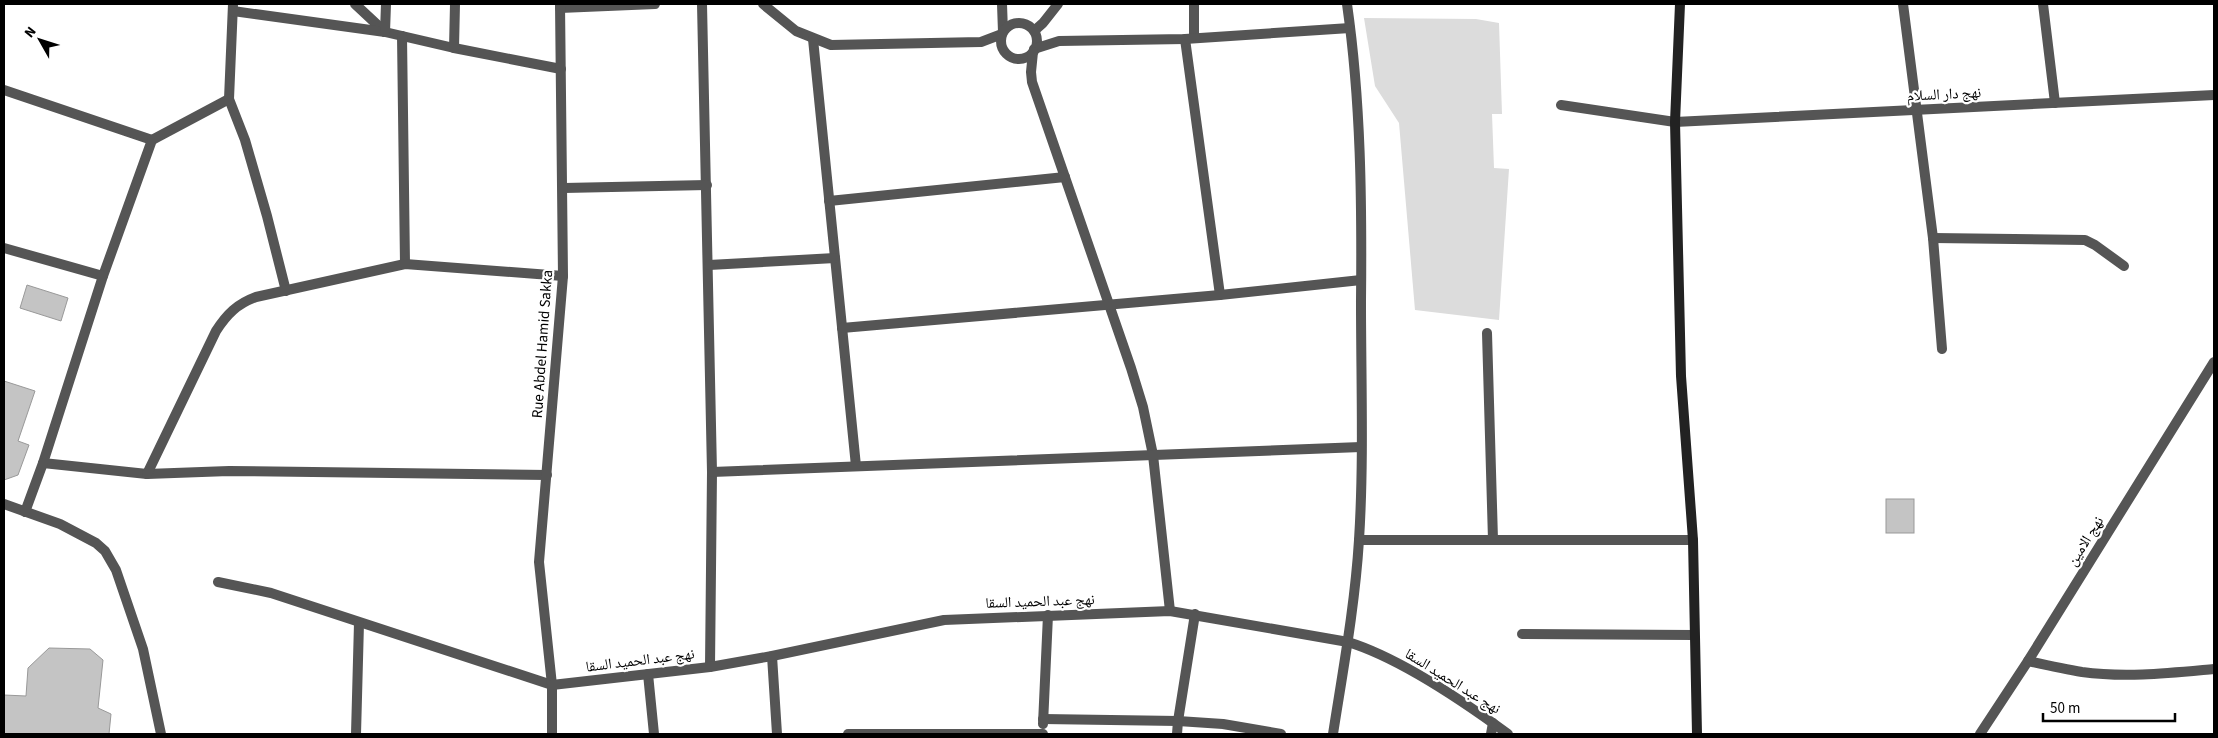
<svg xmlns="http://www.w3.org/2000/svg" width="2218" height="738" viewBox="0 0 2218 738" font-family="'Source Sans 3','Noto Naskh Arabic',sans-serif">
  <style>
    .green { fill: #dcdcdc }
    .building { fill: #c4c4c4; stroke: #999 }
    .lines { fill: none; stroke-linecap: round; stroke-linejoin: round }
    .minor { stroke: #555; stroke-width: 10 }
    .tertiary { stroke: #555; stroke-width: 10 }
    .secondary { stroke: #222; stroke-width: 10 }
    .labels { text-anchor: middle; stroke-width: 4.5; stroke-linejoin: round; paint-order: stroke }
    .street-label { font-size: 15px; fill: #000; stroke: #fff }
  </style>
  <rect width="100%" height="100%" fill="#fff"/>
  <!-- green -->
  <path class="green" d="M1364,18L1476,19L1499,23L1502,114H1492L1494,168L1509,169L1499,320L1415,310L1399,123L1375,86Z"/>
  <!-- building -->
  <g class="building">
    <path d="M27,285L68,298L61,321L20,308Z"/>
    <path d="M4,381L35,391L18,441L29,445L18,475L4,480Z"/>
    <rect x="1886" y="499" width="28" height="34"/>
    <path d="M49,648L90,649L103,660L98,708L111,714L109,734H4V695L26,696L28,668Z"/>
  </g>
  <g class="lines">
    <!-- minor -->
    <g class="minor">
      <path d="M233,4L229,99L245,140L267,216L286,291"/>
      <path d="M355,4L385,32"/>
      <path d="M702,4L712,472L710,667"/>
      <path d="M763,4L796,31L831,45L981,42L1002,34"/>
      <path d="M1002,4L1003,32"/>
      <path d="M1194,4V38"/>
      <path d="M1903,4L1933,238L1942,349"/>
      <path d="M2043,4L2055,103"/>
      <path d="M560,8L655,4"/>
      <path d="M233,11L385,32L454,48L561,69"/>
      <circle cx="1019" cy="41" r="18"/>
      <path d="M1034,31L1043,23L1058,4"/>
      <path d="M385,32L386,4"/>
      <path d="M402,36L405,264"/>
      <path d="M813,39L856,466"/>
      <path d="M1185,39L1220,295"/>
      <path d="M454,48L455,4"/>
      <path d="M1034,49L1059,41L1185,39L1350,28"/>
      <path d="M1033,52L1031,72L1032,82L1131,368L1143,407L1153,455L1170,611"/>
      <path d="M4,90L152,140L103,276L43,463L147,474L229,471L547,475"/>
      <path d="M1561,105L1675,122L2214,95"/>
      <path d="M152,140L229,99"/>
      <path d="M564,188L707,185"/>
      <path d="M829,201L1065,177"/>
      <path d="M1933,238L2085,240L2095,245L2124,266"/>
      <path d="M4,248L103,276"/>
      <path d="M709,265L835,258"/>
      <path d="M842,328L1220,295L1361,280"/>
      <path d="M1487,333L1493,540"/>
      <path d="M712,472L1361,447"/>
      <path d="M147,474L216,331C227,314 237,304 256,297L405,264L563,276"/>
      <path d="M4,504L60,524L96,543L105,551L116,570L143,649L161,734"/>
      <path d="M25,512L43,463"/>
      <path d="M1359,540H1693"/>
      <path d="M218,582L271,593L552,685"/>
      <path d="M1522,634L1694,635"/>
      <path d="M772,656L777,734"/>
      <path d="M2028,661C2046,665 2064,669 2082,672C2126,678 2170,673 2214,669"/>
      <path d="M648,674L654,734"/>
      <path d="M1043,719L1178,721L1223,724L1281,734"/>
      <path d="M1043,724L1048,615"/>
      <path d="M356,734L359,623"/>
      <path d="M552,734V685L539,562L563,276L560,4"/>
      <path d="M848,734H1043"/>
      <path d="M1177,734L1178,721L1195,614"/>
      <path d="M1333,734C1343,670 1355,605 1359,540C1364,461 1361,381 1361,302C1362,202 1361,102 1347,4"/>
      <path d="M1491,734L1493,723"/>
      <path d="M1980,734L2028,661L2214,362"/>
    </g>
    <!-- tertiary -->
    <path class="tertiary" d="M552,685L710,667L772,656L944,620L1170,611L1348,642C1400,658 1463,701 1508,734"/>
    <!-- secondary -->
    <path class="secondary" d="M1680,4L1675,122L1681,376L1693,540L1697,734"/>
  </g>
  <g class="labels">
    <!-- street labels -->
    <g class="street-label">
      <text transform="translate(1944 94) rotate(-3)" y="5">نهج دار السلام</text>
      <text transform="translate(542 344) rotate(-86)" y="5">Rue Abdel Hamid Sakka</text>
      <text transform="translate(2085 541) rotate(-58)" y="5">نهج الامين</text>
      <text transform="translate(1040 601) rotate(-2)" y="5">نهج عبد الحميد السقا</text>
      <text transform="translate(640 660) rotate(-7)" y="5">نهج عبد الحميد السقا</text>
      <text transform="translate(1453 681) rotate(32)" y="5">نهج عبد الحميد السقا</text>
    </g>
  </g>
  <!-- border -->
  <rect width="2218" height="738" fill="none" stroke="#000000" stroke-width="10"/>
  <!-- north arrow -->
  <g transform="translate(40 40) rotate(309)" stroke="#ffffff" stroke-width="4" paint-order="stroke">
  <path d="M0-4L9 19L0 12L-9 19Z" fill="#000000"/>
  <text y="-8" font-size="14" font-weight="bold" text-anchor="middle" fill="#000000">N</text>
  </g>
  <!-- scale -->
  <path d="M2043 713v8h132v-8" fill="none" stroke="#000000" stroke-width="2.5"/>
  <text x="2050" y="713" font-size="15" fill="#000000" stroke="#ffffff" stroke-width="4" paint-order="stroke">50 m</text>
</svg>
